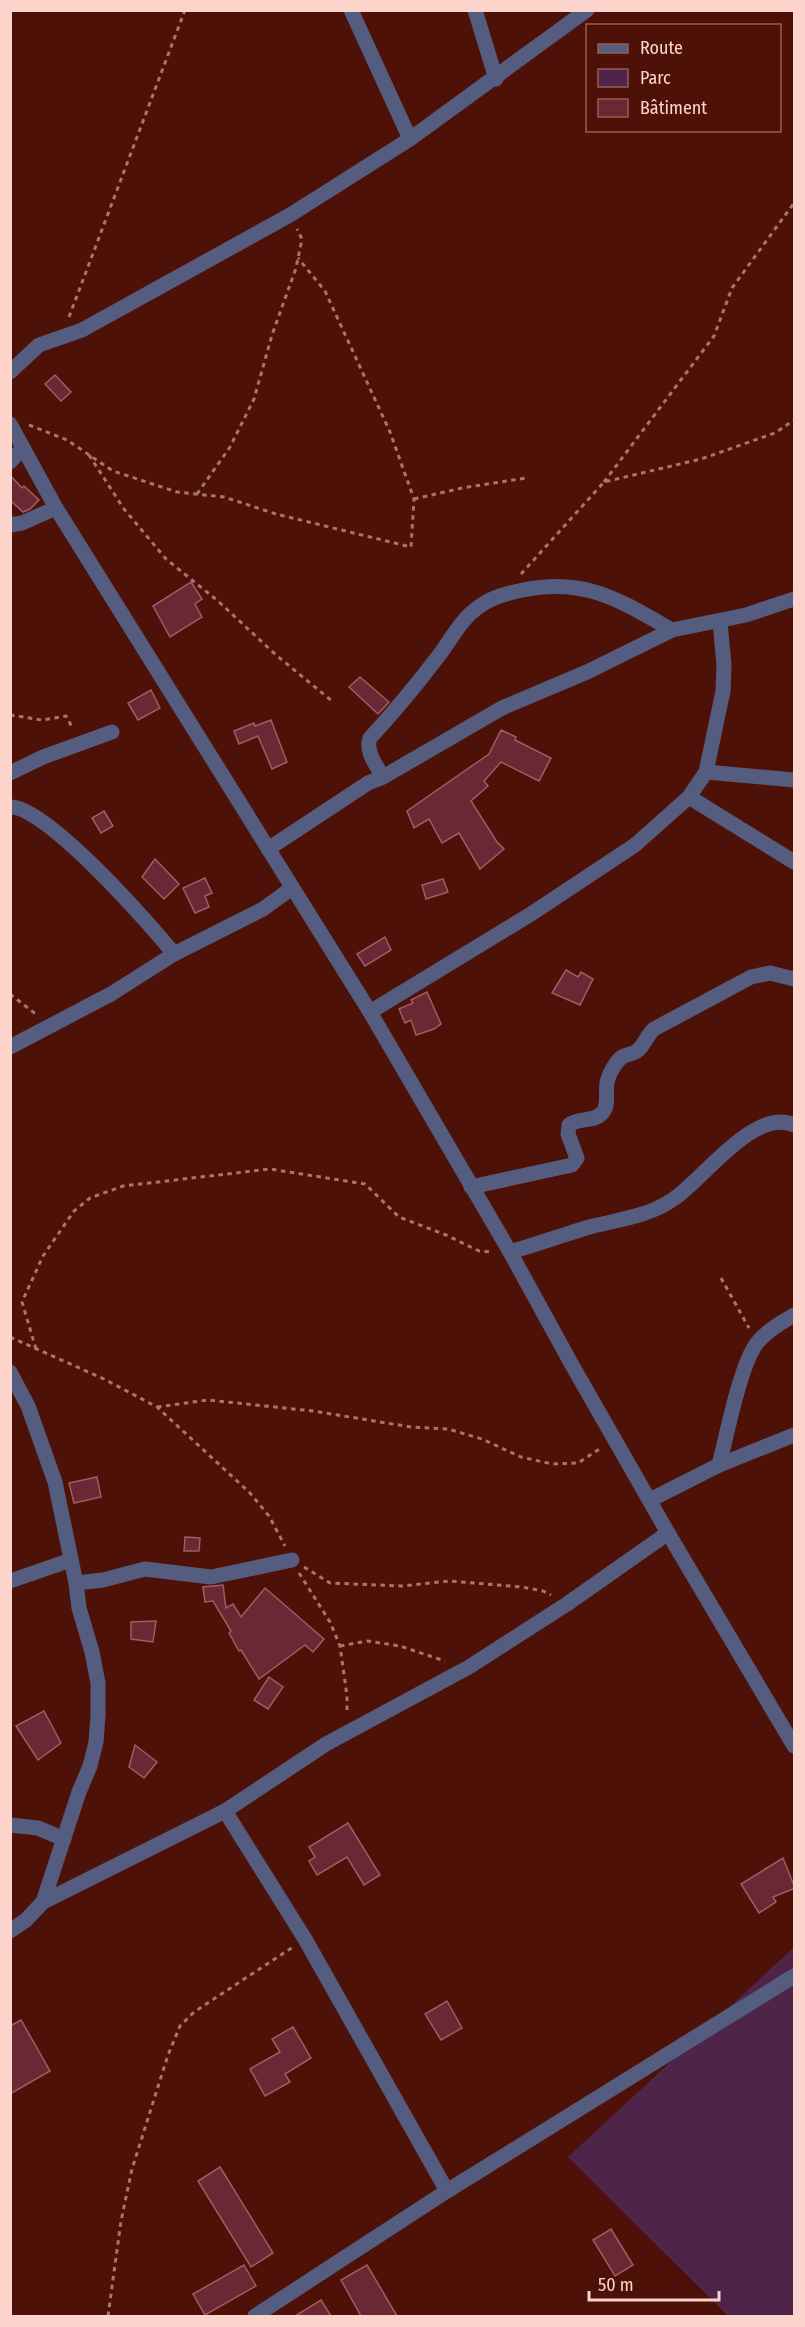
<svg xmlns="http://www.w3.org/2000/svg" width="805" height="2327" viewBox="0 0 805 2327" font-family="'Fira Sans Condensed',sans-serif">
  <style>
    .green { fill: #4e2449 }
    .building { fill: #692833; stroke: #a25b65; stroke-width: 1.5 }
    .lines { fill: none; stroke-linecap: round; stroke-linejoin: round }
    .path { stroke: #a8756d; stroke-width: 3; stroke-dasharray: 4.5 4.5; stroke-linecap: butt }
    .minor { stroke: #545d7f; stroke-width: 15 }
    .tertiary { stroke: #545d7f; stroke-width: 15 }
  </style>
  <rect width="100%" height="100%" fill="#4e1108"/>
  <!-- green -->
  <path class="green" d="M794,1947V2316H728L568,2157Z"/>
  <!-- building -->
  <g class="building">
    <path d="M55,375L71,392L61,401L45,384Z"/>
    <path d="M10,475L22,488L24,486L39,500L30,509L23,512L10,500Z"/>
    <path d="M191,582L202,599L195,604L202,617L170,637L153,606Z"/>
    <path d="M360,677L389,702L378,714L349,687Z"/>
    <path d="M151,690L160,708L138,720L128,703Z"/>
    <path d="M271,720L287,762L272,769L258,736L239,744L234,731L254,723L255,726Z"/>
    <path d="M501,730L516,737L515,740L551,758L539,781L501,762L484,781L488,786L471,801L497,842L504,849L480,869L459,833L442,843L429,819L414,828L407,811L489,754Z"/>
    <path d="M104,811L113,826L101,833L92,818Z"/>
    <path d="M155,859L179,884L164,899L142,877Z"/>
    <path d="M205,878L212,893L205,896L209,907L195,913L183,888Z"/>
    <path d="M443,879L448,892L426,899L422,885Z"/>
    <path d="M385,937L391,950L365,966L357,954Z"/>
    <path d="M566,970L578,977L581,972L593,979L580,1005L552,993Z"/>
    <path d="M427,992L441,1024L434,1029L416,1035L411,1020L405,1023L399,1009L413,1003L411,1000Z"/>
    <path d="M97,1477L101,1497L74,1503L69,1483Z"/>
    <path d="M185,1537L200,1538L199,1551H184Z"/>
    <path d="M223,1585L226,1608L233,1604L241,1617L265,1588L324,1639L313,1652L305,1645L259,1679L241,1650L239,1651L229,1633L231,1631L213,1601L205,1602L203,1587Z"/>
    <path d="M156,1621L153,1642L131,1639V1622Z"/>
    <path d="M269,1677L283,1687L268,1709L254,1700Z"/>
    <path d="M44,1711L61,1743L38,1760L16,1726Z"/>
    <path d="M135,1745L157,1762L144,1778L129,1767Z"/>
    <path d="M348,1823L380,1875L364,1885L347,1857L317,1875L309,1861L315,1857L309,1847Z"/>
    <path d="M783,1858L795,1888L773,1897L776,1902L759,1913L741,1884Z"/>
    <path d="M447,2001L462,2028L441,2040L425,2014Z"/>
    <path d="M21,2020L50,2071L10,2094V2026Z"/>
    <path d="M293,2027L311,2058L285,2074L290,2082L265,2096L250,2069L280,2052L272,2039Z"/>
    <path d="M220,2167L273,2253L251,2267L198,2181Z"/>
    <path d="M611,2229L633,2265L615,2276L593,2240Z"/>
    <path d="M244,2265L256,2286L205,2315L193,2294Z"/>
    <path d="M367,2265L397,2316H361L341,2280Z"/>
    <path d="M321,2300L331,2316H295Z"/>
  </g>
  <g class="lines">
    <!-- path -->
    <g class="path">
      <path d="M69,317L185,10"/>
      <path d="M29,425L67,440L113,471L177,492L224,497L276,514L411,547L414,499L390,432L325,291L298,258"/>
      <path d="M89,455L124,509L166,559L218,601L276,655L332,701"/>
      <path d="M604,482L714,336L732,288L794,203"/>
      <path d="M197,494L230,447L254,399L272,335L296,268L302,239L297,229"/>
      <path d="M414,499L462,488L526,478"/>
      <path d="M521,574L604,482L701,459L775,433L794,420"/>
      <path d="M10,715L42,720L66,716L73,729"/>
      <path d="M10,994L37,1015"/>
      <path d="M721,1278L749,1328"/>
      <path d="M10,1337L104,1379L157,1407L250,1493L269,1516L285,1546"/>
      <path d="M36,1349L22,1302L43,1256L74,1211L90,1198L123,1186L270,1169L365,1184L399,1217L446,1235L479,1251L491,1252"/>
      <path d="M157,1407L208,1400L313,1411L411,1427L448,1429L482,1439L521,1457L552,1464L578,1463L601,1448"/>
      <path d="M304,1567L330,1583L402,1586L449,1581L522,1587L543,1591L551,1595"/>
      <path d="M299,1573L330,1622L340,1646L347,1696V1714"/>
      <path d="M340,1646L367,1641L400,1646L445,1661"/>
      <path d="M108,2316L121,2221L132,2169L168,2055L180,2026L194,2012L293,1947"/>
    </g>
    <!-- minor -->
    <g class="minor">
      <path d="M351,10L410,139"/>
      <path d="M475,10L496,79"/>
      <path d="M10,372L39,345L82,330L290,215L410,139L587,10"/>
      <path d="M10,462L23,448"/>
      <path d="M10,525L22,523L56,508"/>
      <path d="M706,772L794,780"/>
      <path d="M10,773L43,757L112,732"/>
      <path d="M383,777C376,765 365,751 370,738C395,711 418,683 440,654C450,641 458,625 470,614C486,599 502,594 523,590C585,577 619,600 672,630"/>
      <path d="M689,797L794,862"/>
      <path d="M10,807C45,805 151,925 174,954"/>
      <path d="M268,849L368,783L383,777L502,708L587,672L672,630L746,615L794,599"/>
      <path d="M370,1012L531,914L635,845L689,797L706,772L723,691L724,665L720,622"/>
      <path d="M10,1047L111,994L174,954L263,909L292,888"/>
      <path d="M471,1187L572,1165L577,1158L568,1134L569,1125C578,1117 595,1123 603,1112C610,1103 604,1089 608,1079C610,1072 617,1059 624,1056C628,1054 633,1054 637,1051C644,1046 647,1035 654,1029L751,977L770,973L794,979"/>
      <path d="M510,1252C538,1244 565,1234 593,1226C622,1219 650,1216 675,1198C704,1178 755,1107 794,1125"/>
      <path d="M10,1372L28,1406L55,1482L76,1583L79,1608L92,1652L98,1683V1715L96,1742L90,1766L79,1792L43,1902L26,1920L10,1931"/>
      <path d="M719,1465C727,1435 740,1365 757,1343C766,1331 782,1322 794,1315"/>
      <path d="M650,1500L719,1465L794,1435"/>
      <path d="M10,1581L71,1560"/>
      <path d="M76,1583L103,1580L145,1569L211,1577L292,1560"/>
      <path d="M225,1811L305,1939L447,2191"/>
      <path d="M10,1825L38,1828L64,1839"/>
      <path d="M43,1902L225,1811L326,1744L469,1667L567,1604L668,1533"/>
      <path d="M255,2316L447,2191L794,1976"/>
    </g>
    <!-- tertiary -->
    <path class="tertiary" d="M10,424L56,508L370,1012L510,1252L572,1365L668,1533L794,1746"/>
  </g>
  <!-- border -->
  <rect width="805" height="2327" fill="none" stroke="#fcd4cc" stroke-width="24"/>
  <!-- legend -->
  <rect x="586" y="24" width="195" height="108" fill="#4e1108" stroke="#945f56" stroke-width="1.5"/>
  <rect x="598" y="44" width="30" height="9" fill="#545d7f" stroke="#945f56" stroke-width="1.5"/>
  <text x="640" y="54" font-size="18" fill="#fcd4cc">Route</text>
  <rect x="598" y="69" width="30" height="18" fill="#4e2449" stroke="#945f56" stroke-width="1.5"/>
  <text x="640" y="84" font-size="18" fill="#fcd4cc">Parc</text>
  <rect x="598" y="99" width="30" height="18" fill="#692833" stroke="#945f56" stroke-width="1.5"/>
  <text x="640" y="114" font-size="18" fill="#fcd4cc">Bâtiment</text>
  <!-- scale -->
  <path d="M589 2291v9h130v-9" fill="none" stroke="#fcd4cc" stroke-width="3"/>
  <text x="598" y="2291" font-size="18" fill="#fcd4cc" stroke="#4e1108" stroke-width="4.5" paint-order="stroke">50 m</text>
</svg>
